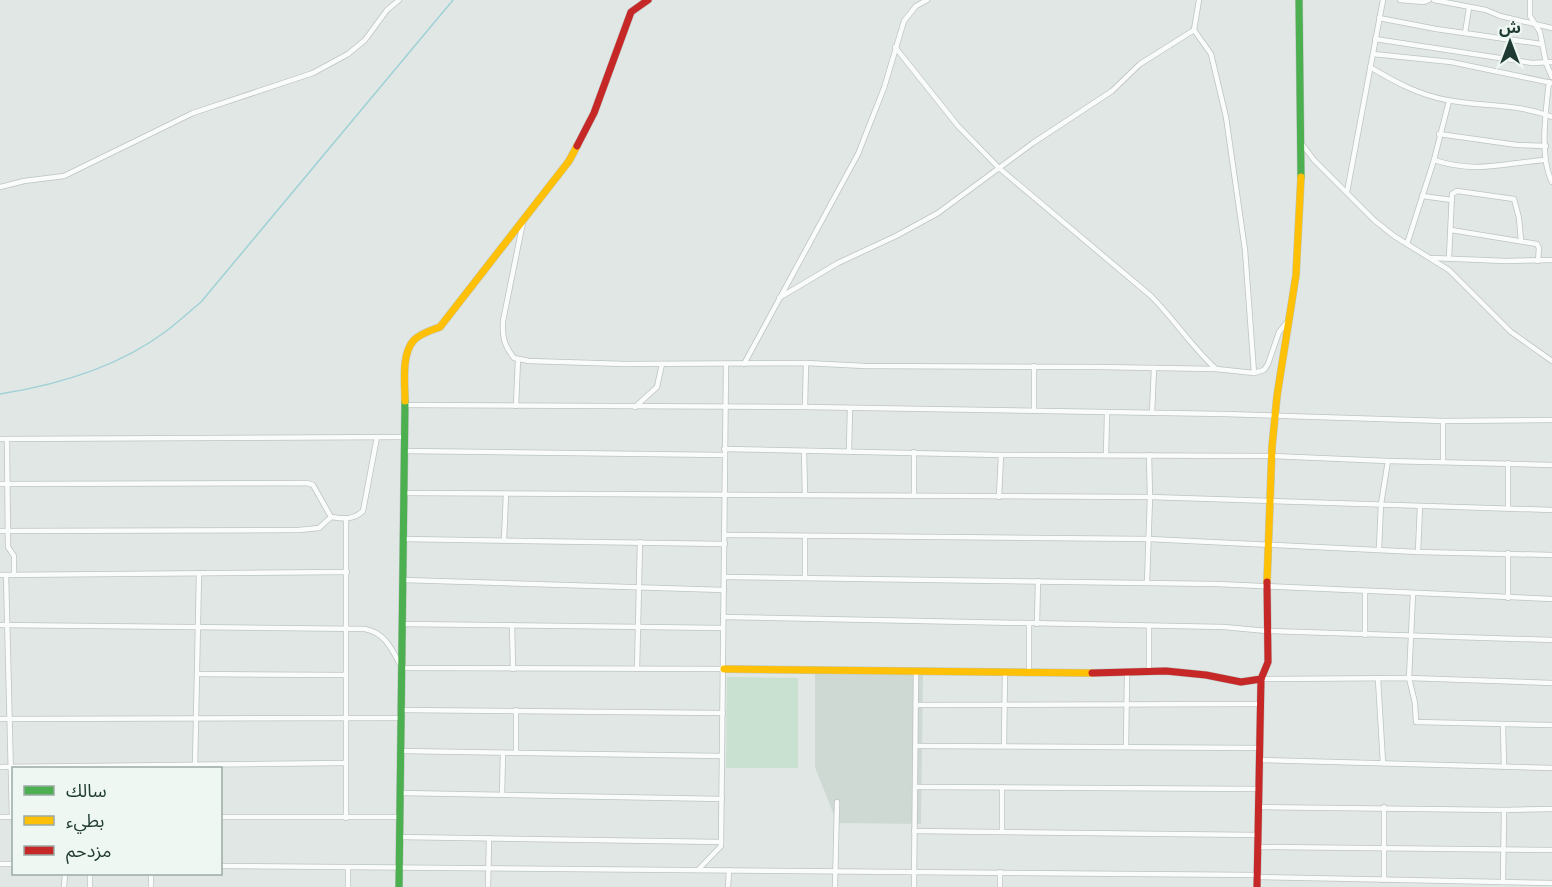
<svg xmlns="http://www.w3.org/2000/svg" width="1552" height="887" viewBox="0 0 1552 887" font-family="'Noto Sans','Noto Sans Arabic',sans-serif">
  <style>
    .built { fill: #ced9d4 }
    .green { fill: #c9e1d0 }
    .lines { fill: none; stroke-linecap: round; stroke-linejoin: round }
    .stream { stroke: #a0d1d7; stroke-width: 1.5 }
    .street-casing { stroke: #bec4c1; stroke-width: 6 }
    .fast-casing { stroke: #bdc5c1; stroke-width: 8 }
    .slow-casing { stroke: #bdc5c1; stroke-width: 8 }
    .jam-casing { stroke: #bdc5c1; stroke-width: 8 }
    .street { stroke: #fafbfb; stroke-width: 4.5 }
    .fast { stroke: #4caf50; stroke-width: 7 }
    .slow { stroke: #ffc107; stroke-width: 7 }
    .jam { stroke: #c62828; stroke-width: 7 }
  </style>
  <rect width="100%" height="100%" fill="#e1e7e4"/>
  <!-- built -->
  <path class="built" d="M815,674L923,675L921,824L837,823L815,767Z"/>
  <!-- green -->
  <path class="green" d="M727,677L798,678V768H726Z"/>
  <g class="lines">
    <!-- stream -->
    <path class="stream" d="M0,394C57,385 118,367 165,332C177,323 189,312 201,302L453,0"/>
    <!-- street casing -->
    <g class="street-casing">
      <g id="street">
        <path d="M1400,0L1424,2L1429,0"/>
        <path d="M1434,0L1486,10L1500,16L1552,28"/>
        <path d="M1530,0V16L1540,32L1546,63L1552,77"/>
        <path d="M1379,18L1436,29L1541,44"/>
        <path d="M1194,30L1211,54L1226,117L1245,250L1254,373"/>
        <path d="M1465,33L1469,8"/>
        <path d="M1375,39L1532,63L1552,62"/>
        <path d="M895,47L958,126L999,168L1151,296C1174,319 1191,346 1216,369"/>
        <path d="M1373,54L1451,62L1552,83"/>
        <path d="M1370,67C1395,82 1419,95 1447,100C1482,107 1517,103 1552,117"/>
        <path d="M1549,82C1546,110 1539,156 1552,182"/>
        <path d="M1439,134L1517,145L1546,146"/>
        <path d="M1302,144L1314,160L1374,220L1394,236L1449,270L1511,332L1552,361"/>
        <path d="M1434,160C1477,174 1503,163 1546,160"/>
        <path d="M0,187L24,181L64,176L193,113L313,73L348,54L365,40L387,10L399,0"/>
        <path d="M1347,192L1383,0"/>
        <path d="M1422,196L1452,200"/>
        <path d="M523,222L503,321C502,337 504,345 514,358L529,361L625,364L806,363L865,366L1098,367L1216,369L1254,373L1264,370L1268,364L1279,332L1288,321"/>
        <path d="M1451,230L1537,244L1539,248L1538,261"/>
        <path d="M1407,244L1434,160L1449,101"/>
        <path d="M1432,258L1506,261L1552,260"/>
        <path d="M1449,258L1452,194L1457,191L1514,199L1519,218L1521,241"/>
        <path d="M779,298L838,263L896,236L938,213L1033,143L1112,91L1140,64L1194,30L1199,0"/>
        <path d="M744,364L858,154L884,88L904,21L916,6L927,0"/>
        <path d="M404,405L805,407L1225,414L1443,421L1552,420"/>
        <path d="M516,406L518,359"/>
        <path d="M635,407L657,387L662,364"/>
        <path d="M805,407L806,363"/>
        <path d="M1034,411V366"/>
        <path d="M1152,413L1154,368"/>
        <path d="M0,439L404,437"/>
        <path d="M7,439L8,547L14,556V575"/>
        <path d="M724,449L1001,455L1272,456L1388,461L1552,465"/>
        <path d="M404,451L724,455"/>
        <path d="M804,451L805,495"/>
        <path d="M849,451L850,408"/>
        <path d="M1106,455L1107,414"/>
        <path d="M1443,462V421"/>
        <path d="M1508,463V508"/>
        <path d="M0,484L307,483L313,485L331,517C344,519 353,520 363,511L377,437"/>
        <path d="M403,493L1150,497L1552,510"/>
        <path d="M914,495V452"/>
        <path d="M999,497L1001,455"/>
        <path d="M346,519V818"/>
        <path d="M0,531L299,530L319,528L331,517"/>
        <path d="M725,535L1149,539L1418,552L1552,555"/>
        <path d="M403,539L725,544"/>
        <path d="M504,540L506,494"/>
        <path d="M1379,549L1381,504L1388,461"/>
        <path d="M1418,552L1420,506"/>
        <path d="M0,575L347,572"/>
        <path d="M6,575L12,817"/>
        <path d="M724,577L1217,584L1552,599"/>
        <path d="M805,578V537"/>
        <path d="M403,580L724,590"/>
        <path d="M1147,583L1150,497L1149,455"/>
        <path d="M1365,591V635"/>
        <path d="M1413,594L1409,678L1552,683"/>
        <path d="M1508,598V553"/>
        <path d="M723,617L1224,627L1267,631L1552,640"/>
        <path d="M402,624L723,628"/>
        <path d="M1029,624V672"/>
        <path d="M1037,624L1038,581"/>
        <path d="M0,625L365,629C386,633 392,650 402,668L724,669"/>
        <path d="M512,625L513,669"/>
        <path d="M637,669L640,542"/>
        <path d="M1149,670V626"/>
        <path d="M197,674L346,675"/>
        <path d="M1261,679L1409,678L1415,703L1416,722L1552,725"/>
        <path d="M1378,679L1383,763"/>
        <path d="M916,705L1260,704"/>
        <path d="M401,710L723,713"/>
        <path d="M0,719L401,718"/>
        <path d="M1503,724L1504,767"/>
        <path d="M916,746L1260,748"/>
        <path d="M1004,746L1005,672"/>
        <path d="M1126,747L1127,673"/>
        <path d="M401,751L722,756"/>
        <path d="M516,753V710"/>
        <path d="M1259,760L1552,768"/>
        <path d="M0,767L346,763"/>
        <path d="M195,768L199,573"/>
        <path d="M916,787L1259,789"/>
        <path d="M400,793L722,799"/>
        <path d="M502,795L503,753"/>
        <path d="M1259,807L1504,810"/>
        <path d="M0,817H12"/>
        <path d="M220,817H400"/>
        <path d="M914,831L1258,835"/>
        <path d="M1002,832V787"/>
        <path d="M400,837L721,842"/>
        <path d="M1258,847L1552,850"/>
        <path d="M0,864H14"/>
        <path d="M220,866L1257,875"/>
        <path d="M698,870L721,846L726,364"/>
        <path d="M1000,872V887"/>
        <path d="M1257,877L1552,883"/>
        <path d="M1384,880V807"/>
        <path d="M1503,882L1504,810L1552,809"/>
        <path d="M64,887L65,874"/>
        <path d="M90,887V874"/>
        <path d="M151,887V874"/>
        <path d="M348,887V867"/>
        <path d="M488,887L489,838"/>
        <path d="M728,887L729,870"/>
        <path d="M835,887L837,802"/>
        <path d="M914,887L916,671"/>
      </g>
    </g>
    <!-- fast casing -->
    <g class="fast-casing">
      <g id="fast">
        <path d="M1299,0L1301,177"/>
        <path d="M399,887L405,401"/>
      </g>
    </g>
    <!-- slow casing -->
    <g class="slow-casing">
      <g id="slow">
        <path d="M405,401C405,383 401,354 414,340C421,333 432,330 440,327L569,161L577,146"/>
        <path d="M1267,582L1272,447L1277,396L1296,275L1301,177"/>
        <path d="M724,669L1092,673"/>
      </g>
    </g>
    <!-- jam casing -->
    <g class="jam-casing">
      <g id="jam">
        <path d="M577,146L594,113L631,12L648,0"/>
        <path d="M1092,673L1166,671L1206,675L1241,682L1261,679L1268,662L1267,582"/>
        <path d="M1257,887L1261,679"/>
      </g>
    </g>
    <!-- street -->
    <use href="#street" class="street"/>
    <!-- fast -->
    <use href="#fast" class="fast"/>
    <!-- slow -->
    <use href="#slow" class="slow"/>
    <!-- jam -->
    <use href="#jam" class="jam"/>
  </g>
  <!-- legend -->
  <rect x="12" y="767" width="210" height="108" fill="#eef7f2" stroke="#9baba5" stroke-width="1.5"/>
  <rect x="24" y="786" width="30" height="9" fill="#4caf50" stroke="#9baba5" stroke-width="1.5"/>
  <text x="66" y="797" font-size="18" fill="#1f3a32">سالك</text>
  <rect x="24" y="816" width="30" height="9" fill="#ffc107" stroke="#9baba5" stroke-width="1.5"/>
  <text x="66" y="827" font-size="18" fill="#1f3a32">بطيء</text>
  <rect x="24" y="846" width="30" height="9" fill="#c62828" stroke="#9baba5" stroke-width="1.5"/>
  <text x="66" y="857" font-size="18" fill="#1f3a32">مزدحم</text>
  <!-- north arrow -->
  <g transform="translate(1510 42)" stroke="#eef7f2" stroke-width="4.5" paint-order="stroke">
  <path d="M0-4.5L10 22L0 15L-10 22Z" fill="#1f3a32"/>
  <text y="-9" font-size="16" font-weight="bold" text-anchor="middle" fill="#1f3a32">ش</text>
  </g>
</svg>
